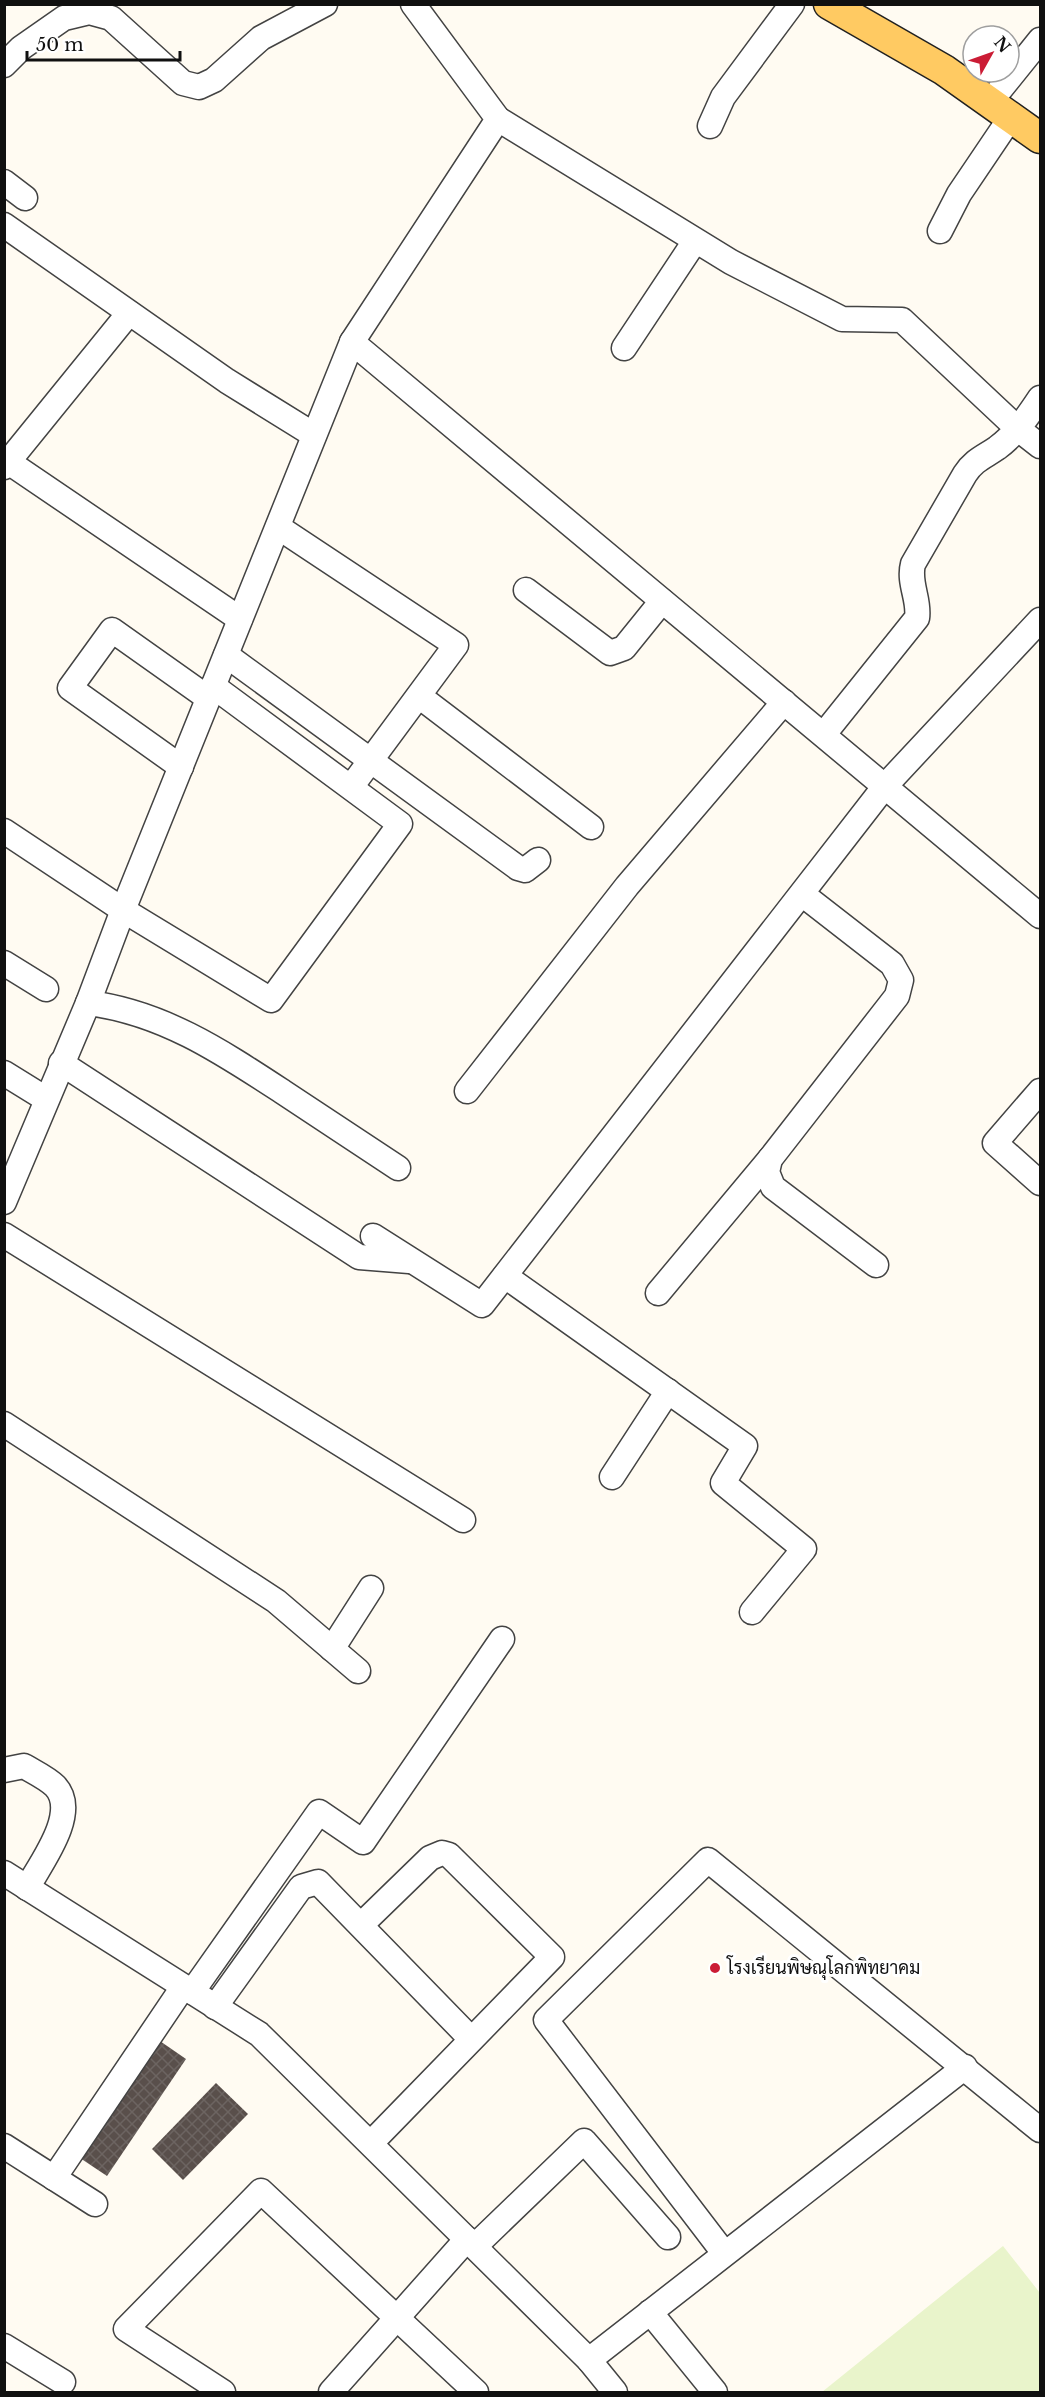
<svg xmlns="http://www.w3.org/2000/svg" width="1045" height="2397" viewBox="0 0 1045 2397" font-family="'Libre Baskerville',Sarabun,serif">
  <style>
    .pitch { fill: #e9f4cb }
    .building { fill: url(#building-cross-hatch) }
    .lines { fill: none; stroke-linecap: round; stroke-linejoin: round }
    .minor-casing { stroke: #434343; stroke-width: 27 }
    .major-casing { stroke: #212121; stroke-width: 33 }
    .minor { stroke: #fff; stroke-width: 24 }
    .major { stroke: #ffca62; stroke-width: 30 }
    .poi-dot { fill: #cb1c35; stroke: #fff; stroke-width: 2 }
    .labels { text-anchor: middle; stroke-width: 6; stroke-linejoin: round; paint-order: stroke }
    .poi-label { font-size: 18px; fill: #101010; stroke: #fff; text-anchor: start }
  </style>
  <defs>
    <pattern id="building-cross-hatch" width="8" height="8" patternUnits="userSpaceOnUse" patternTransform="scale(1.5)"><rect width="8" height="8" fill="#594f4b"/><path d="M0 0l8 8M0 8l8-8" fill="none" stroke="#6c6461"/></pattern>
  </defs>
  <rect width="100%" height="100%" fill="#fffbf2"/>
  <!-- pitch -->
  <path class="pitch" d="M1003,2246L1040,2293V2392H822Z"/>
  <!-- building -->
  <g class="building">
    <path d="M157,2039L186,2059L107,2176L77,2156Z"/>
    <path d="M216,2083L248,2114L183,2180L152,2149Z"/>
  </g>
  <g class="lines">
    <!-- minor casing -->
    <g class="minor-casing">
      <g id="minor">
        <path d="M4,65L21,48L64,18L89,12L111,18L183,83L199,87L214,80L261,38L325,4"/>
        <path d="M990,102L1040,40"/>
        <path d="M498,119L731,262L842,319L902,320L1018,429L1040,446"/>
        <path d="M710,126L723,97L792,4"/>
        <path d="M4,182L25,198"/>
        <path d="M4,225L227,381L314,435"/>
        <path d="M940,231L959,194L1011,117"/>
        <path d="M352,342L1040,916"/>
        <path d="M624,348L695,241"/>
        <path d="M4,459L240,619"/>
        <path d="M4,467L129,313"/>
        <path d="M278,527L456,645L351,787"/>
        <path d="M526,590L610,653L624,648L662,601"/>
        <path d="M226,655L518,868L525,870L538,860"/>
        <path d="M419,696L591,827"/>
        <path d="M824,734L917,618C920,600 908,583 913,564L965,474C974,460 984,457 997,448C1016,434 1028,416 1040,398"/>
        <path d="M181,767L70,688L112,630L208,698"/>
        <path d="M4,831L123,910L271,1000L400,824L213,686"/>
        <path d="M802,894L892,964L901,980L897,996L770,1159L767,1172L773,1187L876,1265"/>
        <path d="M4,963L46,989"/>
        <path d="M88,1003C162,1012 222,1052 283,1092C321,1117 360,1143 398,1168"/>
        <path d="M61,1063L359,1257L409,1261"/>
        <path d="M4,1073L46,1099"/>
        <path d="M467,1091L627,886L784,702"/>
        <path d="M1040,1091L995,1143L1040,1183"/>
        <path d="M4,1202L88,1003L123,910L352,342L498,119L413,4"/>
        <path d="M4,1235L463,1520"/>
        <path d="M373,1236L482,1305L885,786L1040,620"/>
        <path d="M505,1276L745,1446L723,1483L804,1549L752,1612"/>
        <path d="M658,1293L770,1159"/>
        <path d="M4,1424L276,1601L358,1671"/>
        <path d="M612,1477L668,1391"/>
        <path d="M332,1649L371,1588"/>
        <path d="M4,1770L24,1766C34,1772 47,1778 55,1786C80,1812 41,1863 27,1888"/>
        <path d="M4,1873L259,2034L589,2360L615,2392"/>
        <path d="M361,1925L430,1858L442,1853L449,1855L552,1957L371,2143"/>
        <path d="M192,1992L319,1812L363,1842L502,1639"/>
        <path d="M215,2007L301,1887L318,1882L471,2039"/>
        <path d="M4,2146L95,2204"/>
        <path d="M54,2178L183,1987"/>
        <path d="M475,2246L584,2141L668,2237"/>
        <path d="M724,2253L546,2020L708,1860L1040,2130"/>
        <path d="M650,2312L715,2392"/>
        <path d="M4,2346L63,2382"/>
        <path d="M589,2360L965,2067"/>
        <path d="M223,2392L126,2329L261,2191L476,2392"/>
        <path d="M331,2392L467,2239"/>
      </g>
    </g>
    <!-- major casing -->
    <g class="major-casing">
      <path id="major" d="M829,4L944,70L1040,138"/>
    </g>
    <!-- minor -->
    <use href="#minor" class="minor"/>
    <!-- major -->
    <use href="#major" class="major"/>
  </g>
  <!-- markers -->
  <circle class="poi-dot" cx="715" cy="1968" r="6"/>
  <g class="labels">
    <!-- poi labels -->
    <g class="poi-label">
      <text x="727" y="1974">โรงเรียนพิษณุโลกพิทยาคม</text>
    </g>
  </g>
  <!-- border -->
  <rect width="1045" height="2397" fill="none" stroke="#101010" stroke-width="12"/>
  <!-- north arrow -->
  <g transform="translate(991 54) rotate(50)"><circle r="28" fill="#ffffff" stroke="#9f9f9f" stroke-width="1.5"/>
  <path d="M0-4.5L10 22L0 15L-10 22Z" fill="#cb1c35"/>
  <text y="-9" font-size="16" font-weight="bold" text-anchor="middle" fill="#101010">N</text>
  </g>
  <!-- scale -->
  <path d="M27 51v9h153v-9" fill="none" stroke="#101010" stroke-width="3"/>
  <text x="36" y="51" font-size="18" fill="#101010" stroke="#ffffff" stroke-width="4.5" paint-order="stroke">50 m</text>
</svg>
